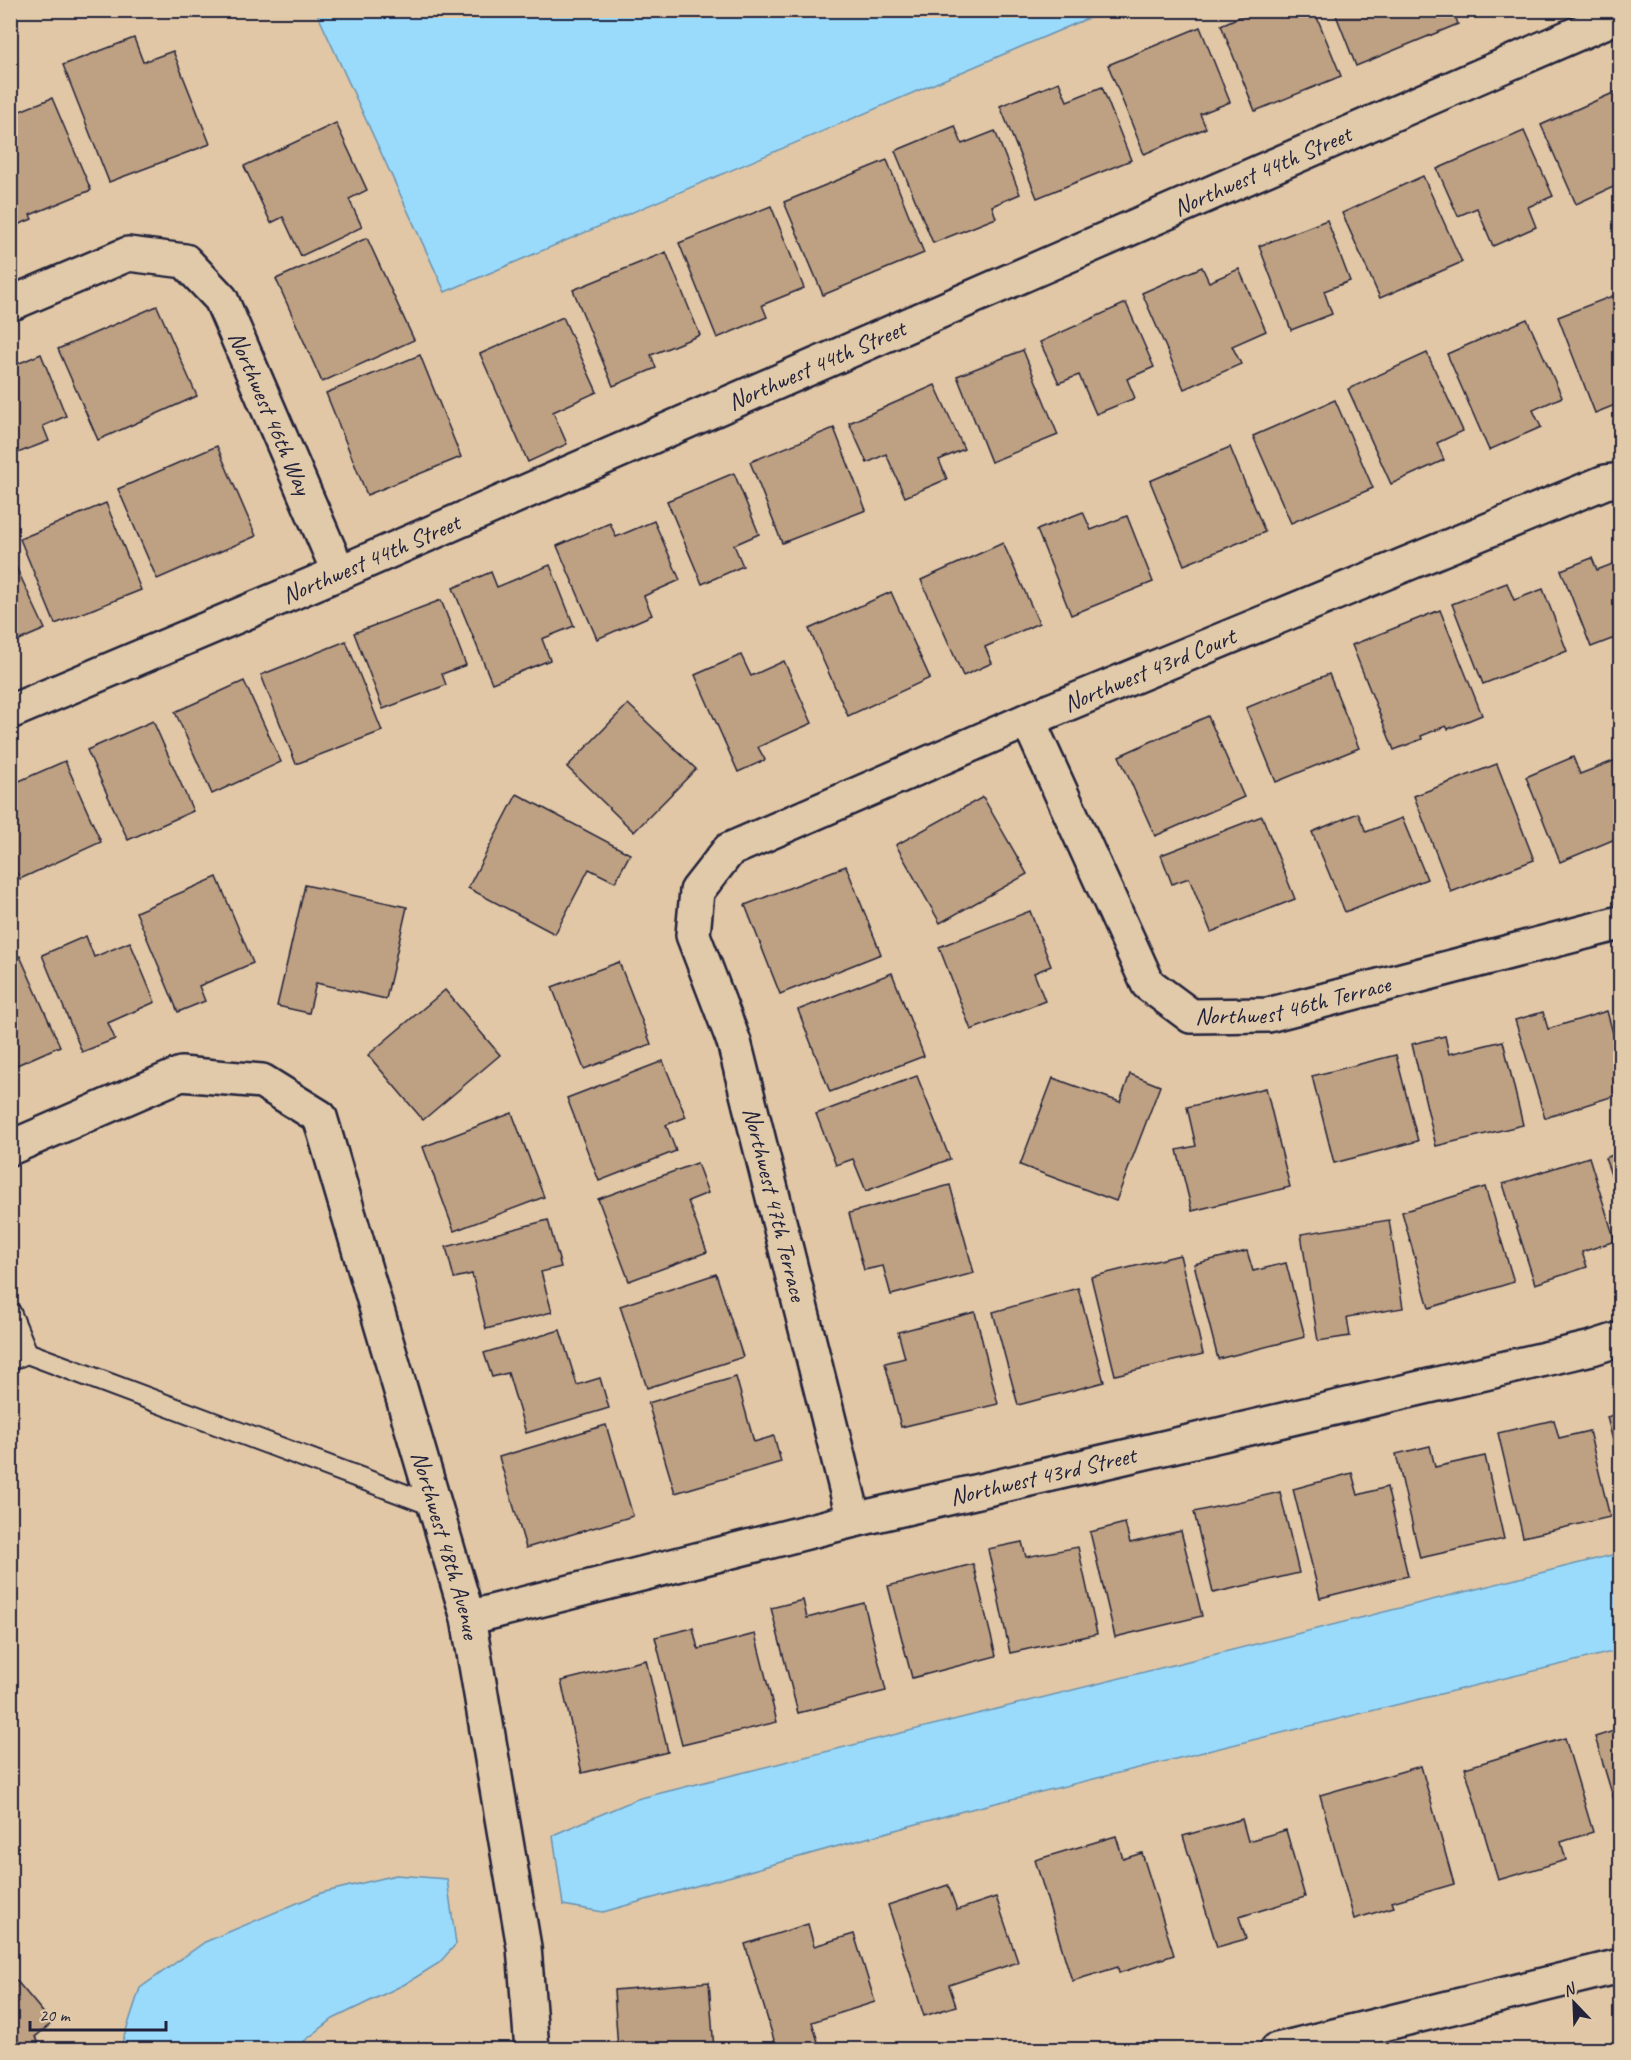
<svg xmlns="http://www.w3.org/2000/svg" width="1631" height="2060" viewBox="0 0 1631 2060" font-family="Caveat,sans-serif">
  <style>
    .water { fill: #9adbfc; stroke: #6a91af; stroke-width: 1.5 }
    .building { fill: #bea082; stroke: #22223b; stroke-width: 1.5 }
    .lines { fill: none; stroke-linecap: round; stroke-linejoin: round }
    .service-casing { stroke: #22223b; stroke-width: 24 }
    .minor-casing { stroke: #22223b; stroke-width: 38 }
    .service { stroke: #e1caaa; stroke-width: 20 }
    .minor { stroke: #e1caaa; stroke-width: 33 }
    .labels { text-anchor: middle; stroke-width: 5; stroke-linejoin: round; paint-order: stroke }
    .street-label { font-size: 24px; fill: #22223b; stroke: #e1caaa }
  </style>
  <rect width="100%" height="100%" fill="#e1c7a5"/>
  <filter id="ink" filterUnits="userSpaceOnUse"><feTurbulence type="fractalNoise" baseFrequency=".0167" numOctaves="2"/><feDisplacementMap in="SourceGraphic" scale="12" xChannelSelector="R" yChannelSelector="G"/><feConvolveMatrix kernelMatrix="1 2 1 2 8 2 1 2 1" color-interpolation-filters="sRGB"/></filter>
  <g filter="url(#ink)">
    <!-- water -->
    <g class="water">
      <path d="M316,11H1105L445,292Z"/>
      <path d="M1620,1553V1650L963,1811L603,1912L563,1905L553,1835L637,1799Z"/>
      <path d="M396,1875L447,1879L456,1944L439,1963L405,1984L333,2019L294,2049H120L140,1988L205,1942L321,1893Z"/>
    </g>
    <!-- building -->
    <g class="building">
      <path d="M1255,10H1314L1341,76L1255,111L1221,25Z"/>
      <path d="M1334,10H1453L1458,24L1356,66Z"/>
      <path d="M1464,10H1484L1467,18Z"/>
      <path d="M1200,27L1230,102L1200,114L1206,128L1144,154L1108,65Z"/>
      <path d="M134,38L143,62L173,51L210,144L109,182L63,65Z"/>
      <path d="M1059,82L1067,101L1102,87L1131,160L1037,198L1000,106Z"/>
      <path d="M1620,90V184L1576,204L1541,125Z"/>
      <path d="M52,98L91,190L30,215L32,219L10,228V115Z"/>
      <path d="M336,123L367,190L349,199L362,227L301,256L283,217L271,223L244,166Z"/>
      <path d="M955,126L962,144L995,131L1020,194L992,206L996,218L933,243L895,151Z"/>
      <path d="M1524,131L1553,196L1528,207L1536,227L1493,246L1477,208L1458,216L1437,169Z"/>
      <path d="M887,160L924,253L823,295L784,202Z"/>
      <path d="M1423,176L1462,262L1380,298L1342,213Z"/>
      <path d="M771,206L804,288L762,305L767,317L717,338L679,243Z"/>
      <path d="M1327,220L1350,281L1324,291L1332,314L1291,330L1259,246Z"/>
      <path d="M367,238L414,340L322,382L276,279Z"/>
      <path d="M666,252L700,335L651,355L656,368L613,386L573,290Z"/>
      <path d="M1202,267L1209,282L1239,269L1266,331L1232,346L1241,364L1184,389L1142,293Z"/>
      <path d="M1620,293V403L1595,413L1558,317Z"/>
      <path d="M1126,303L1154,367L1127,379L1135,398L1096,414L1079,375L1059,383L1040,342Z"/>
      <path d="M157,306L197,396L98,440L58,349Z"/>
      <path d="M563,317L597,392L553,412L567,444L528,462L480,354Z"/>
      <path d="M1527,319L1562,397L1533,410L1541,427L1489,450L1447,354Z"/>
      <path d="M1023,350L1058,435L991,462L957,376Z"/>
      <path d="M1427,353L1463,431L1437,443L1444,460L1391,484L1348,389Z"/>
      <path d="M41,354L66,416L43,426L49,441L10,456V367Z"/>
      <path d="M420,355L461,457L367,495L326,393Z"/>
      <path d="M935,385L964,449L939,460L947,479L905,497L886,454L867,463L849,423Z"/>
      <path d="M1335,400L1373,488L1291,523L1253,436Z"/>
      <path d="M834,428L866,510L782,543L750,462Z"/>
      <path d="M217,446L256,536L157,579L118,489Z"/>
      <path d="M1230,447L1265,532L1184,565L1150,481Z"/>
      <path d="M734,473L759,534L734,545L743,566L702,584L667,501Z"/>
      <path d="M106,503L141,590L55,624L20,539Z"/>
      <path d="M1083,512L1091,530L1127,516L1153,582L1071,615L1037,530Z"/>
      <path d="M654,521L680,580L644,596L652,615L597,639L557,546L610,523L616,537Z"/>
      <path d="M1003,543L1039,623L985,647L992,663L963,676L921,580Z"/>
      <path d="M10,554L45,629L10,644Z"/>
      <path d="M1592,558L1597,570L1620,561V636L1591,647L1561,570Z"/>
      <path d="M550,565L574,626L542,639L550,660L492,683L453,588L491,572L497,587Z"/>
      <path d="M1507,583L1514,600L1543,589L1567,651L1483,684L1452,604Z"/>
      <path d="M891,592L930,678L848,716L809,629Z"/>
      <path d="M441,600L466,665L442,674L446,685L383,709L354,633Z"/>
      <path d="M1440,610L1482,715L1448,729L1446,726L1421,736L1422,739L1394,750L1352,645Z"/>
      <path d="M346,641L382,731L296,764L261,675Z"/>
      <path d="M741,655L751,676L784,661L812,723L758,747L765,760L738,772L695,675Z"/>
      <path d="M1329,674L1359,748L1276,782L1246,708Z"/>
      <path d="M244,681L281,762L212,794L175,712Z"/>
      <path d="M628,704L696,769L634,832L567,767Z"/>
      <path d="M1208,716L1244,797L1155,836L1119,756Z"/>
      <path d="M153,721L193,811L128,840L87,750Z"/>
      <path d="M1573,757L1580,774L1616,760L1620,771V837L1560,862L1526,777Z"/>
      <path d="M65,761L101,842L20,879L10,858V785Z"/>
      <path d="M1497,764L1534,860L1451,892L1414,796Z"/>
      <path d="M517,794L630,854L615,882L589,869L555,934L468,888Z"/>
      <path d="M983,797L1027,874L940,923L896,845Z"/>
      <path d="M1358,813L1366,832L1402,818L1427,879L1345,912L1312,832Z"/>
      <path d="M1262,816L1295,899L1211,932L1189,878L1172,884L1161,855Z"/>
      <path d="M846,866L881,954L780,994L745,905Z"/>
      <path d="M217,877L253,963L199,986L205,1001L178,1012L136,912Z"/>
      <path d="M305,885L407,907L386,999L316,983L309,1013L277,1006Z"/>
      <path d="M1030,911L1051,966L1034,973L1045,1001L971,1030L939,947Z"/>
      <path d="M86,936L94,957L130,942L155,1002L108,1023L115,1039L82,1052L42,955Z"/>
      <path d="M20,956L60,1046L10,1068V960Z"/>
      <path d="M619,962L651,1044L584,1069L552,987Z"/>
      <path d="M892,973L924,1056L830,1092L798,1010Z"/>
      <path d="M445,990L500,1055L423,1120L368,1055Z"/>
      <path d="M1607,1011L1620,1059V1094L1545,1118L1515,1020L1543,1012L1548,1029Z"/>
      <path d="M1445,1036L1449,1054L1503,1041L1523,1125L1436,1146L1412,1044Z"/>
      <path d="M1396,1055L1418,1141L1334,1163L1312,1076Z"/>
      <path d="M663,1061L686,1117L666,1125L676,1151L599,1181L567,1098Z"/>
      <path d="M1130,1074L1160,1086L1116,1201L1020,1165L1053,1078L1120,1102Z"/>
      <path d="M917,1076L950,1159L866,1191L853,1159L836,1165L816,1114Z"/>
      <path d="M1266,1088L1290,1187L1192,1211L1177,1150L1196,1146L1187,1107Z"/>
      <path d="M512,1113L544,1197L454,1231L423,1147Z"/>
      <path d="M1620,1152V1200L1605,1158Z"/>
      <path d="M1589,1157L1615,1241L1582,1252L1587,1267L1535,1284L1503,1184Z"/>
      <path d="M697,1163L708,1193L688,1201L707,1252L629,1281L598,1199Z"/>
      <path d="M950,1185L974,1273L891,1295L883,1266L864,1270L849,1213Z"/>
      <path d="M1485,1187L1514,1282L1429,1308L1402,1212Z"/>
      <path d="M548,1220L561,1267L541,1272L552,1312L486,1329L472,1274L454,1278L446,1247Z"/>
      <path d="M1389,1220L1403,1308L1347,1317L1350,1336L1318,1341L1301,1234Z"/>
      <path d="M1247,1251L1253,1271L1286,1263L1305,1337L1218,1359L1194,1264Z"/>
      <path d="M1180,1255L1203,1354L1115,1375L1091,1277Z"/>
      <path d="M716,1274L743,1357L647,1388L620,1306Z"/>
      <path d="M1078,1288L1104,1382L1018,1405L993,1312Z"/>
      <path d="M975,1312L998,1404L901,1427L885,1363L905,1358L898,1332Z"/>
      <path d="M560,1330L577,1385L600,1378L609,1408L526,1433L508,1373L492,1377L484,1353Z"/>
      <path d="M736,1377L754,1442L774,1436L781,1462L675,1493L648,1403Z"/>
      <path d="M1620,1413V1469L1607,1417Z"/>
      <path d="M1554,1420L1559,1438L1589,1431L1610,1517L1523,1537L1498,1433Z"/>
      <path d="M606,1425L633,1516L526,1548L499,1457Z"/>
      <path d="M1430,1446L1435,1467L1485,1456L1504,1539L1420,1558L1396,1454Z"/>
      <path d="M1352,1473L1358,1495L1387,1487L1408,1576L1320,1598L1293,1489Z"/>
      <path d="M1280,1492L1299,1573L1213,1593L1194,1512Z"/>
      <path d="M1125,1523L1130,1543L1181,1531L1202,1616L1115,1637L1090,1532Z"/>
      <path d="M1022,1542L1026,1557L1078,1547L1097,1634L1010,1653L988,1549Z"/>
      <path d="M973,1564L996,1656L912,1678L888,1586Z"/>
      <path d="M803,1600L807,1618L864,1603L886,1691L798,1713L771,1608Z"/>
      <path d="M693,1628L698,1649L755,1634L777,1722L682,1745L655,1637Z"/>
      <path d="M646,1660L668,1752L582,1773L561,1681Z"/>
      <path d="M1620,1729V1820L1595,1737Z"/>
      <path d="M1565,1738L1593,1832L1561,1842L1566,1860L1498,1880L1465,1768Z"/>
      <path d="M1421,1766L1454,1884L1392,1902L1394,1907L1354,1919L1320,1795Z"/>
      <path d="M1242,1819L1248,1841L1286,1830L1305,1897L1239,1917L1246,1939L1217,1947L1183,1836Z"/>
      <path d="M1116,1836L1123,1859L1142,1853L1174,1955L1119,1973L1118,1967L1072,1981L1035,1860Z"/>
      <path d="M948,1885L957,1910L996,1897L1018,1962L949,1985L956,2006L924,2016L888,1905Z"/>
      <path d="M808,1924L814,1946L854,1934L875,2002L812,2022L819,2045L804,2050H777L745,1944Z"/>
      <path d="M16,1980L52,2023L35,2037L44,2050H10V1985Z"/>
      <path d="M709,1982L714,2050H618L614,1990Z"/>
    </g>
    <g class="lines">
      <!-- service casing -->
      <g class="service-casing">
        <g id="service">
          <path d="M10,1312L27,1353"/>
          <path d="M10,1360L27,1353L435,1506"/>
        </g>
      </g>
      <!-- minor casing -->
      <g class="minor-casing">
        <g id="minor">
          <path id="s1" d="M10,304L128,254L185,261L221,299L339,573"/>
          <path id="s2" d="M10,712L339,573L1620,15"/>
          <path id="s3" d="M1028,720L1148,984L1191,1016L1268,1015L1620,923"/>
          <path id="s4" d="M10,1148L181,1074L262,1081L320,1117L468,1618L524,1947L532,2050"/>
          <path id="s5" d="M854,1520L734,1042L693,935L697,891L729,850L1028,720L1605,482L1620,480"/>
          <path id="s6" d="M468,1618L854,1520L1592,1348L1620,1339"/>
          <path d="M1277,2050L1620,1966"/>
        </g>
      </g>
      <!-- service -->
      <use href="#service" class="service"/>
      <!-- minor -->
      <use href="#minor" class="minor"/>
    </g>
  </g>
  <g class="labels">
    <!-- street labels -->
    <g class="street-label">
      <text dy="8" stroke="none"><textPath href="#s2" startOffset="1364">Northwest 44th Street</textPath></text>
      <text dy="8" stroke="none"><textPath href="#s2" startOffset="878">Northwest 44th Street</textPath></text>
      <text dy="8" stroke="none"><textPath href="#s1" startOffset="362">Northwest 46th Way</textPath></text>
      <text dy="8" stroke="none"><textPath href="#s2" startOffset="392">Northwest 44th Street</textPath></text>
      <text dy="8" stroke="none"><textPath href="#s5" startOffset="1161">Northwest 43rd Court</textPath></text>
      <text dy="8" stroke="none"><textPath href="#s3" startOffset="447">Northwest 46th Terrace</textPath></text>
      <text transform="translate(775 1204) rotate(76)" y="8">Northwest 47th Terrace</text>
      <text dy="8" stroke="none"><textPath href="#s6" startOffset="592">Northwest 43rd Street</textPath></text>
      <text dy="8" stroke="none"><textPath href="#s4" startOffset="782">Northwest 48th Avenue</textPath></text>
    </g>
  </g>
  <!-- margin -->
  <rect width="1631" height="2060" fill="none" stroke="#e1caaa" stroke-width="36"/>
  <rect x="18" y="18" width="1595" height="2024" fill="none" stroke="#22223b" stroke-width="2" filter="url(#ink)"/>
  <!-- north arrow -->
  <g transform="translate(1574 2003) rotate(337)" stroke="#e1caaa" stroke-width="4.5" paint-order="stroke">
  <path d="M0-4.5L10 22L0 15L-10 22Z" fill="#22223b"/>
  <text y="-9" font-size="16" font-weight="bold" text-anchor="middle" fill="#22223b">N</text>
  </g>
  <!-- scale -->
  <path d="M30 2021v9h136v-9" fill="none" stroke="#22223b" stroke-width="3"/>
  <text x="39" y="2021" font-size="18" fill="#22223b" stroke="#e1caaa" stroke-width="4.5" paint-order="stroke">20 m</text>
</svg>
